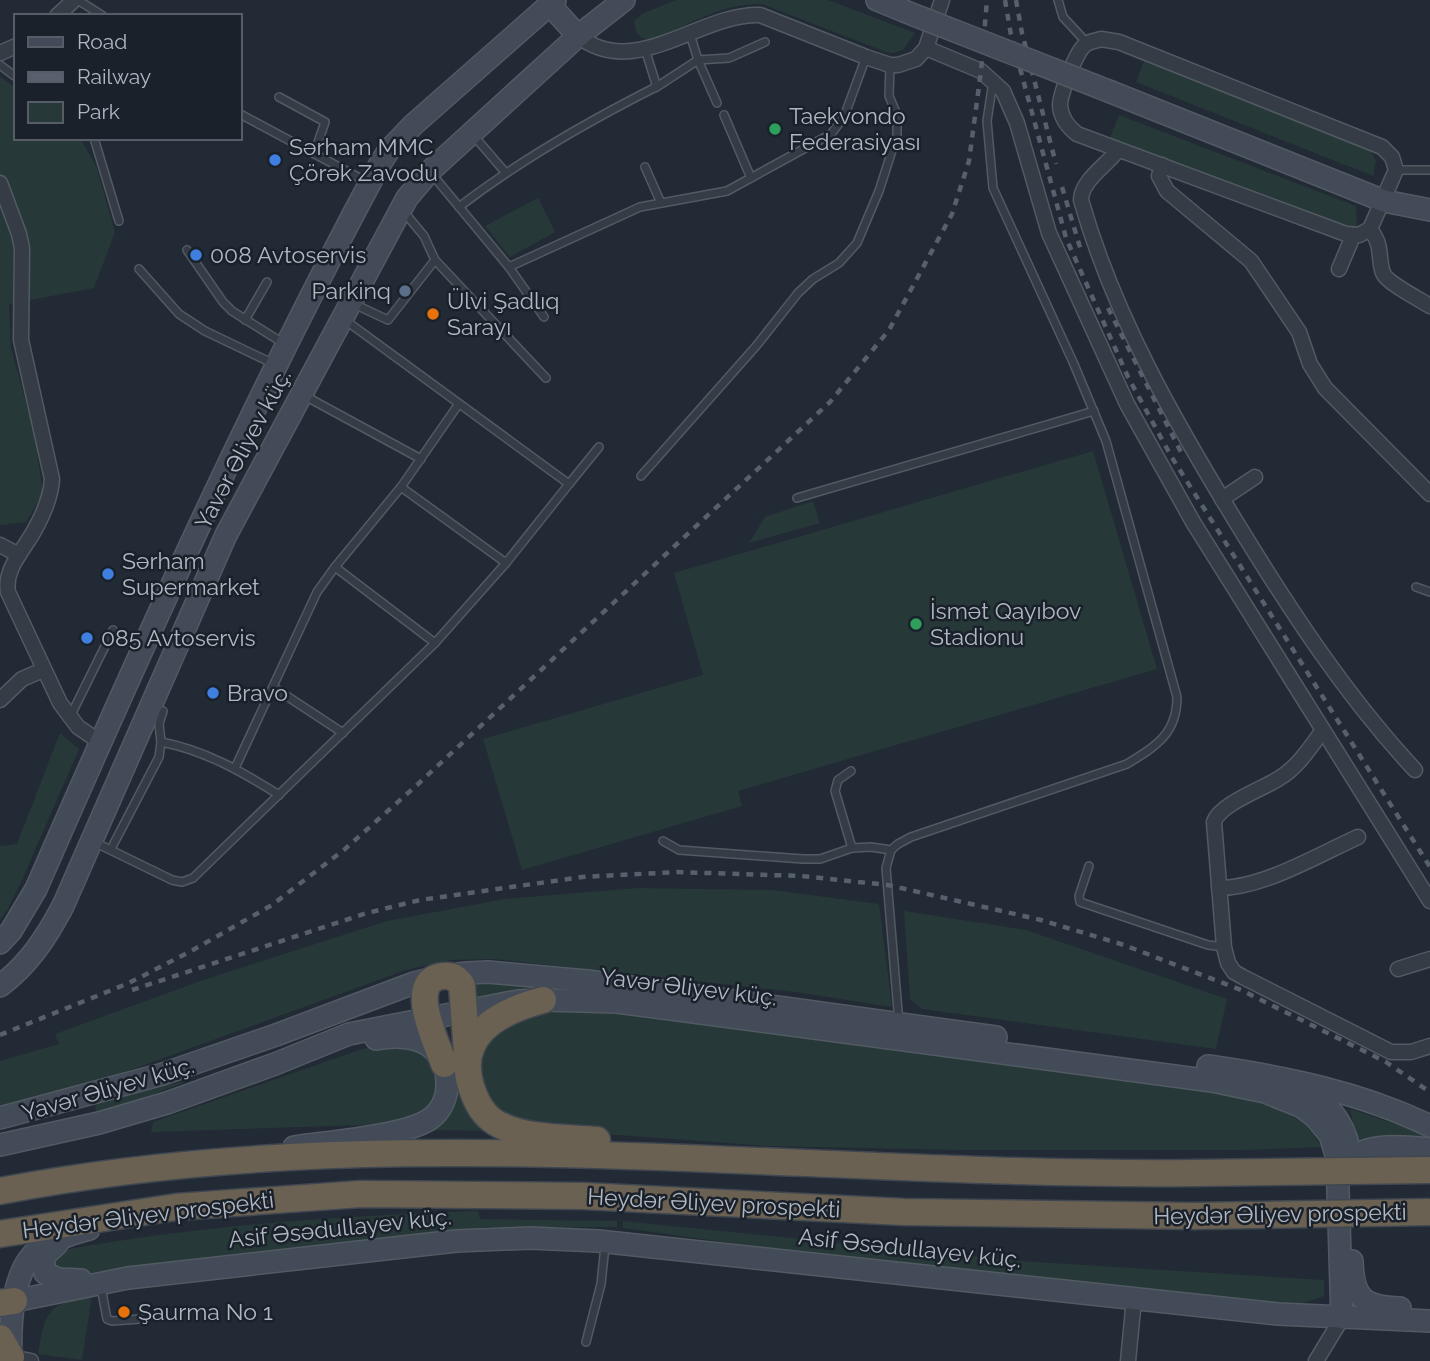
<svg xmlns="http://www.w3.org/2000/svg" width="1430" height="1361" viewBox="0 0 1430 1361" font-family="Raleway,sans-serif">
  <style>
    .green { fill: #273838 }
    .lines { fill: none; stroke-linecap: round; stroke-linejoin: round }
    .lane-casing { stroke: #525a63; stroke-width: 10 }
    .street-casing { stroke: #525a63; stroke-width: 17 }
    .secondary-casing { stroke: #525a63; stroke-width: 24 }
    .highway-casing { stroke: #3f4750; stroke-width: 29 }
    .lane { stroke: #353c45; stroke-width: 7 }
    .street { stroke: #353c45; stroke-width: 14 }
    .secondary { stroke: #434b58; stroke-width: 21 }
    .highway { stroke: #6b6153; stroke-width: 26 }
    .rail { stroke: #57606c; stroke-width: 4.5; stroke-dasharray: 7 7; stroke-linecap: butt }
    .secondary-bridge-casing { stroke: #525a63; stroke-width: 24; stroke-linecap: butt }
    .highway-bridge-casing { stroke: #3f4750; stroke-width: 29; stroke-linecap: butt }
    .secondary-bridge { stroke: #434b58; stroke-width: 21 }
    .highway-bridge { stroke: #6b6153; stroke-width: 26 }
    .leisure-dot { fill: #2e9e5b; stroke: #1a212a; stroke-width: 2.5 }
    .shop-dot { fill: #3f7fe0; stroke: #1a212a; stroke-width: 2.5 }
    .service-dot { fill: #5c6f8a; stroke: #1a212a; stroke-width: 2.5 }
    .food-dot { fill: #e8710a; stroke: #1a212a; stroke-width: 2.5 }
    .labels { text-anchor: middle; stroke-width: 5; stroke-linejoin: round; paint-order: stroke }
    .poi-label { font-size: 23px; fill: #afb7c2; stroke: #1a212a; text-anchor: start }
    .street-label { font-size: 23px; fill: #afb7c2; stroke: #1a212a }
  </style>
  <rect width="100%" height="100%" fill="#222a35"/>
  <!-- green -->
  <g class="green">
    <path d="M676,0H828L915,33L903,50L893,53L886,52L762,4C723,3 689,24 653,40C640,40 635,34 634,21L642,14Z"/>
    <path d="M1144,61L1369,147L1376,161L1373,176L1136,82Z"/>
    <path d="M0,77L16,88V138H80L96,166L115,232L94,288L9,304L11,348L34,432L43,493L26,522L0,525Z"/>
    <path d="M1119,115L1356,206L1357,231L1110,138Z"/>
    <path d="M538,198L555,232L510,257L485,226Z"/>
    <path d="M1093,451L1157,669L738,791L742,806L522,870L483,739L703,675L674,573Z"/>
    <path d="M813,501L820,523L749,543L765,517Z"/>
    <path d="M60,733L79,749L22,880L7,910L0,920V846L17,844Z"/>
    <path d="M638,888L772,890L879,904L892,1007L796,992L494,959L450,960L406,970L92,1084L0,1109V1061L59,1044L55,1034L206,979L387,921L505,899Z"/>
    <path d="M904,911L1026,930L1227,999L1216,1049L922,1009L910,999Z"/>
    <path d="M469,981L564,987L509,992L471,1000Z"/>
    <path d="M555,1009L607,1012L1240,1093L1281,1107L1305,1124L1322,1147L1246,1150H959L769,1146L523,1128L480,1094L479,1044L490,1029Z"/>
    <path d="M386,1045L418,1048L437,1067C437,1109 433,1108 395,1124L151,1132L153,1122L362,1049Z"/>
    <path d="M455,1047L498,1131L426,1130L451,1049Z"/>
    <path d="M193,1079L97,1116L95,1103Z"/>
    <path d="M1350,1109L1417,1131L1430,1138V1140L1358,1143Z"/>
    <path d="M478,1211L480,1219L617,1221V1227H488L77,1275L64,1274L53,1265L56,1253L64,1250C200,1225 340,1216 478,1211Z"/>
    <path d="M623,1221L1020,1261L1324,1280V1296L1288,1308L775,1249L623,1228Z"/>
    <path d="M92,1295L82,1360L38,1354C45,1311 48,1304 92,1295Z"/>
  </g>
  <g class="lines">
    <!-- lane casing -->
    <g class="lane-casing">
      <g id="lane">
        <path d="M78,0L103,16"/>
        <path d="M1058,0L1063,17L1087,43"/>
        <path d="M690,34L698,60L729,58L765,42"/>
        <path d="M0,65L16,77"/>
        <path d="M655,88L698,60L717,103"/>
        <path d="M279,97L325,122L314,154"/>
        <path d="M240,114L369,183"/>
        <path d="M724,115L751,178"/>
        <path d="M474,136L505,172"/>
        <path d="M94,138L119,221"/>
        <path d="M645,167L661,203"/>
        <path d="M1396,170H1430"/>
        <path d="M431,173L509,267L640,207L727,191L831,134L844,117L866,57"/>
        <path d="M459,207C520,160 585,123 654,88L656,84L645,49"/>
        <path d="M404,212L424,236L435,260L546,378"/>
        <path d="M187,250L223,302L232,311L283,343"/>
        <path d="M509,267L544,317"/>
        <path d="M139,269L179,314L205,331L276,365"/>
        <path d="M354,304L388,320L435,260"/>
        <path d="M245,320L267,282"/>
        <path d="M305,396L421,459"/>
        <path d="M641,476L757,345L798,293L813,279L839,263L857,243L879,191L897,135V115L889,96L890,66"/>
        <path d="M569,484L599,447"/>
        <path d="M401,487L506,563"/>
        <path d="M797,498L1094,411"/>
        <path d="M335,567L435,643"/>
        <path d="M1416,587L1430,592"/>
        <path d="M273,687L343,733"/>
        <path d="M70,717L113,630"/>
        <path d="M161,742L159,724L163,711"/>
        <path d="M235,768L317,592L335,567L401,487L458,405"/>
        <path d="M851,771L838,780L835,791L852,848"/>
        <path d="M92,841L172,880L182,882L193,878L435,643L506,563L569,484L345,320"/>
        <path d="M663,841L679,850L803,859H820L852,848L871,847L891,850L898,844L911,837L1127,764C1156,746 1177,734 1177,697L1106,441L1073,362L993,188L987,121L993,81"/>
        <path d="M111,849L159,757L161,742C204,750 243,772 279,795"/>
        <path d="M891,850L886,868L899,1023"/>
        <path d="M1089,866L1079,896L1080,902L1208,945L1224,947"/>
        <path d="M101,1287L107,1319L112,1321L140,1319"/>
        <path d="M586,1342L601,1284L605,1246"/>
      </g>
    </g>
    <!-- street casing -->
    <g class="street-casing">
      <g id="street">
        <path d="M57,16L74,0"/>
        <path d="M578,36C636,81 699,13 760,15L866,57L890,65H898L916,59L926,48L942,0"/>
        <path d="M1101,39L1119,42L1382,147L1392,157L1396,170L1370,229L1359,235L1346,234L1077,134C1068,127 1061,117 1060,106C1060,94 1076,52 1085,45C1089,41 1096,41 1101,39Z"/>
        <path d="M926,48L981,71L1003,91L1017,123L1049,233L1127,404L1193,522L1430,901"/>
        <path d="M0,53L16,46"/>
        <path d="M1117,151C1106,166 1081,181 1081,200C1114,316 1175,422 1238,525C1290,610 1346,696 1415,770"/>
        <path d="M1162,165L1159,176L1167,191L1251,261L1299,332L1310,364L1325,388L1430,494"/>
        <path d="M0,183L19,234L22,248L21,340L52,479C51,498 43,515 34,531C23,551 4,569 8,592L60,703L78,727L100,742"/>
        <path d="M1370,229C1384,248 1377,255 1383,273C1387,283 1419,299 1430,306"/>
        <path d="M1339,269L1353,236"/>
        <path d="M1222,499L1255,477"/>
        <path d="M0,545L19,555"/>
        <path d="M0,700L22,679L43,670"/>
        <path d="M1323,730C1310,748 1297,768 1278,779C1262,789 1220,804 1214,822L1224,947L1228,963L1234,972L1243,977L1391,1052H1411L1430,1046"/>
        <path d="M1219,888C1263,888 1318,855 1358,837"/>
        <path d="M1398,969L1430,959"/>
        <path d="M11,1357L31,1361"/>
        <path d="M1128,1361L1134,1299"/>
        <path d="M1316,1361L1342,1318"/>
      </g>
    </g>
    <!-- secondary casing -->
    <g class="secondary-casing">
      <g id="secondary">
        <path d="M877,0L904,11"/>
        <path d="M550,5L578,36"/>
        <path d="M1111,92L1384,201L1430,210"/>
        <path d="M0,943L11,931L36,889C143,644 253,400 380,164L389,150L413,125L555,0"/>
        <path d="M0,986C29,964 46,938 63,906L226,535L407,198L430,171L578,36L624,0"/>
        <path d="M1208,1066C1285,1077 1360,1092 1430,1126"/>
        <path d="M1299,1087C1325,1101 1343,1118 1349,1149"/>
        <path d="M0,1118L163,1074L276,1035L414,983L441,976L467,973L488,972L587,981L996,1037"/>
        <path d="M0,1145L99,1123L167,1103L275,1064L349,1034L518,1001L543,1000L617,1002L1212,1081L1265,1092L1302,1107L1315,1117L1330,1135L1337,1158L1342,1318"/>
        <path d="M294,1147C326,1142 406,1136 430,1119C454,1102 452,1061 428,1045C413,1036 393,1036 376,1039"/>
        <path d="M1342,1168C1360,1141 1401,1146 1430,1149"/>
        <path d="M57,1244L43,1257L45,1273L58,1279L81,1280"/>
        <path d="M1352,1261C1353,1298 1363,1307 1400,1308"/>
        <path d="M14,1301L128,1278L456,1241L530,1238L598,1241L1278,1314L1430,1321"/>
        <path d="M11,1358C10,1328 11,1270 38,1250C53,1240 73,1233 89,1229"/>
      </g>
    </g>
    <!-- highway casing -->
    <g class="highway-casing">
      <g id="highway">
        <path d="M543,1000C498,1012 452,1036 473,1092C478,1106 487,1119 500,1125C528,1139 566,1137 597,1140"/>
        <path d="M444,1064C437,1043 405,980 443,976C452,975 458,979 462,986L467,1054"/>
        <path d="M0,1191C395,1115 796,1177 1194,1173"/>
        <path d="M0,1234L176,1207L361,1194L584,1196L904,1212L1193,1216"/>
        <path d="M0,1303L14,1301"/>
        <path d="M0,1338L11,1357"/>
      </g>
    </g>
    <!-- lane -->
    <use href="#lane" class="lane"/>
    <!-- street -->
    <use href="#street" class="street"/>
    <!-- secondary -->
    <use href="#secondary" class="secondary"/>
    <!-- highway -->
    <use href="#highway" class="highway"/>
    <!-- rail -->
    <g class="rail">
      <path d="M1005,0L1011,35L1066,238L1128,377L1171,456L1430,867"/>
      <path d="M1016,0L1022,33L1056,164"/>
      <path d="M1062,187L1082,254"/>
      <path d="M1108,308L1184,458"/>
      <path d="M132,990L367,913L420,900L582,877L677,872L801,876L888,885L1041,920L1124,945L1241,990L1386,1062L1430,1092"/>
      <path d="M0,1035L129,983L193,950L272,905L345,849L417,785L830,402L889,330L952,214L969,161L981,71L987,0"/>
    </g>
    <!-- secondary-bridge casing -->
    <g class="secondary-bridge-casing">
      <path id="secondary-bridge" d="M904,11L1111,92"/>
    </g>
    <!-- highway-bridge casing -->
    <g class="highway-bridge-casing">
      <g id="highway-bridge">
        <path d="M1194,1173L1430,1170"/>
        <path d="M1193,1216L1430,1212"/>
      </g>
    </g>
    <!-- secondary-bridge -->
    <use href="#secondary-bridge" class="secondary-bridge"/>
    <!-- highway-bridge -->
    <use href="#highway-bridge" class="highway-bridge"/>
  </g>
  <!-- markers -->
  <g class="leisure-dot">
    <circle cx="775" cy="129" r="7"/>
    <circle cx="916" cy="624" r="7"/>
  </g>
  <g class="shop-dot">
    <circle cx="275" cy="160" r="7"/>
    <circle cx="196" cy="255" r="7"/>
    <circle cx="108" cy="574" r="7"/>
    <circle cx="87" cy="638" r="7"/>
    <circle cx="213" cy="693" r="7"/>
  </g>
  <circle class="service-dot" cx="405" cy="291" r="7"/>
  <g class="food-dot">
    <circle cx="433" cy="314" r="7"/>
    <circle cx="124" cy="1312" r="7"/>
  </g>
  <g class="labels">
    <!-- poi labels -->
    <g class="poi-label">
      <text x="789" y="124">Taekvondo<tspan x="789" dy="26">Federasiyası</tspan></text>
      <text x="289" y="155">Sərham MMC<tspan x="289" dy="26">Çörək Zavodu</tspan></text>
      <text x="210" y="263">008 Avtoservis</text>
      <text x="391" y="299" text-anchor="end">Parkinq</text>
      <text x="447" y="309">Ülvi Şadlıq<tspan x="447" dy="26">Sarayı</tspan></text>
      <text x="122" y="569">Sərham<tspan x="122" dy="26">Supermarket</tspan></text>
      <text x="930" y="619">İsmət Qayıbov<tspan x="930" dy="26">Stadionu</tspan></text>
      <text x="101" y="646">085 Avtoservis</text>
      <text x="227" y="701">Bravo</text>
      <text x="138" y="1320">Şaurma No 1</text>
    </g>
    <!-- street labels -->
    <g class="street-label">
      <text transform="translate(243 449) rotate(-62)" y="8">Yavər Əliyev küç.</text>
      <text transform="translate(689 987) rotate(7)" y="8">Yavər Əliyev küç.</text>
      <text transform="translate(108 1089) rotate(-16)" y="8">Yavər Əliyev küç.</text>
      <text transform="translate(714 1203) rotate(3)" y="8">Heydər Əliyev prospekti</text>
      <text transform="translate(1280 1214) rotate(-1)" y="8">Heydər Əliyev prospekti</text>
      <text transform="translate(148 1215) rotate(-7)" y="8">Heydər Əliyev prospekti</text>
      <text transform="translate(340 1228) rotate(-6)" y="8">Asif Əsədullayev küç.</text>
      <text transform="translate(910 1248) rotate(6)" y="8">Asif Əsədullayev küç.</text>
    </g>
  </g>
  <!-- legend -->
  <rect x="14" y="14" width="228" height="126" fill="#1a212a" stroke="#565d67" stroke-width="2"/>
  <rect x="28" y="37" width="35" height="10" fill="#434b58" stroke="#565d67" stroke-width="2"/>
  <text x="77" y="49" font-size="21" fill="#afb7c2">Road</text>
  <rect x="28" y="72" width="35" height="10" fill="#57606c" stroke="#565d67" stroke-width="2"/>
  <text x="77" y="84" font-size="21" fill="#afb7c2">Railway</text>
  <rect x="28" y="102" width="35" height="21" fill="#273838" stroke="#565d67" stroke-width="2"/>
  <text x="77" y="119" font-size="21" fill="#afb7c2">Park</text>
</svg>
